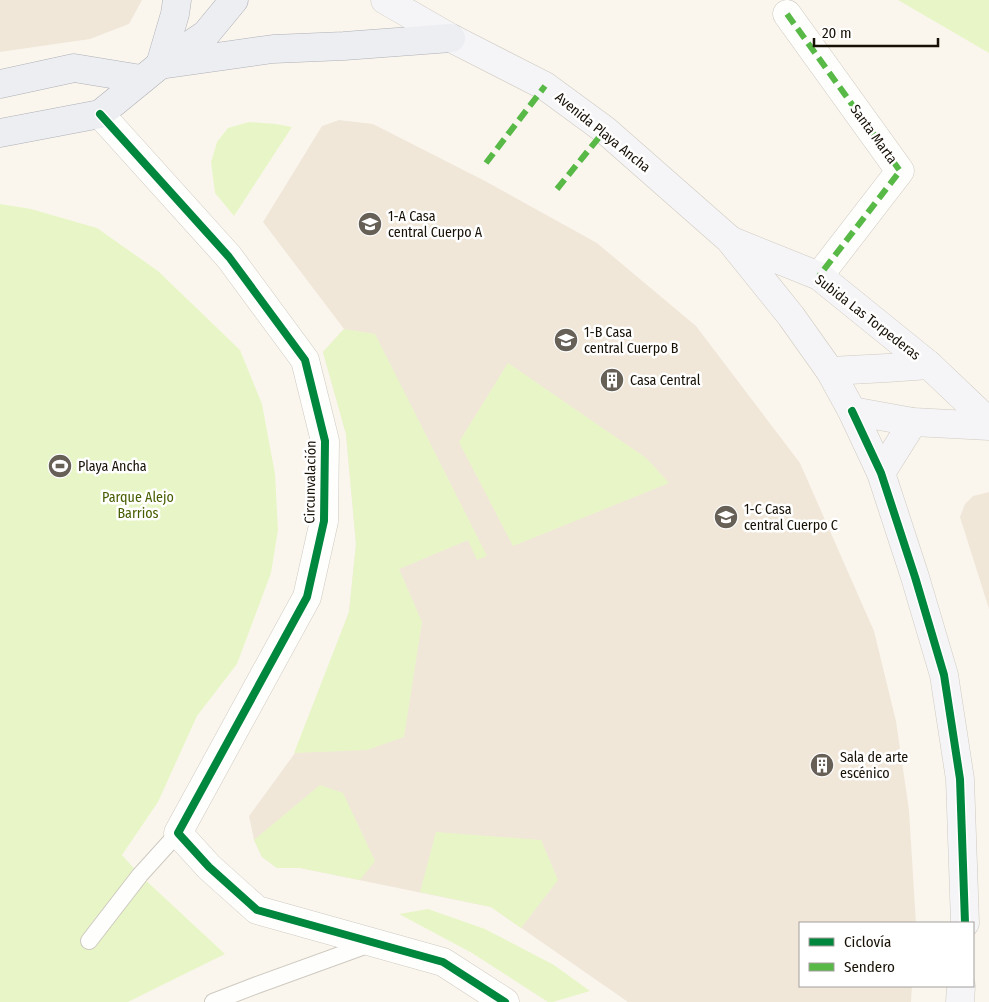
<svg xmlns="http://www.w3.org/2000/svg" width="989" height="1002" viewBox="0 0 989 1002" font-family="'Fira Sans Condensed',sans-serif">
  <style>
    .education { fill: #f0e7d9 }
    .green { fill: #e8f6c7 }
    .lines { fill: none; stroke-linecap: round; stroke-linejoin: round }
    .lane-casing { stroke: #cfcac0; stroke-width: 18 }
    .street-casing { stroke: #cfcac0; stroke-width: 29 }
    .secondary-casing { stroke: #cfcac0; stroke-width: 29 }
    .primary-casing { stroke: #afb0b6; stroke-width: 29 }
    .lane { stroke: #fefefc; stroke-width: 16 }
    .street { stroke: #fefefc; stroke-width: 28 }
    .secondary { stroke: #f5f5f7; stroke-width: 28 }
    .primary { stroke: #eceef2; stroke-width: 28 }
    .quiet { stroke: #58b947; stroke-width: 6; stroke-dasharray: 12 6; stroke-linecap: butt }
    .cycleway-casing { stroke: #fff; stroke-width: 11 }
    .cycleway { stroke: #00873e; stroke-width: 8 }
    .labels { text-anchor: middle; stroke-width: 5; stroke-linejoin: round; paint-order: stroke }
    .street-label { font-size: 14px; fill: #171005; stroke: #fff }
    .poi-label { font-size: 14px; fill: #171005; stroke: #fff; text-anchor: start }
    .park-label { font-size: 14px; fill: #465e00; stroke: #fff }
  </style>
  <rect width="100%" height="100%" fill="#faf6ee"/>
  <!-- education -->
  <g class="education">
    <path d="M0,0H142L129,24L90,39L0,52Z"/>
    <path d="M339,120L373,124L485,181L597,243L696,326L800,463L874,631L896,721L909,810L916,923H800V986H912L911,1002H628L491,907L300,868H277L262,857L254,840L249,816L295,753L349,612L356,544L346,434L323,352L344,329L263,222L322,126Z"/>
    <path d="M989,492V609L960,517L965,504L973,496Z"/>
  </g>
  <!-- green -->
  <g class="green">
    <path d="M898,0H989V53Z"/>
    <path d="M249,122L276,124L292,127L234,216L215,193L211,162L217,142L228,128Z"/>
    <path d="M0,204L31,209L97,228L158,271L240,350L262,404L275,474L278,530L271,573L237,664L197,716L158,802L122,855L140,875L225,954L128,1002H0Z"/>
    <path d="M344,329L375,334L487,556L477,560L468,540L399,569L422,622L404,737L367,750L294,753L349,612L356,544L346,434L323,352Z"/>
    <path d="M508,363L646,458L669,483L513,546L459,442Z"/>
    <path d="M320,785L343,793L375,861L360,880L300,868H277L262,857L254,840Z"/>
    <path d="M436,832L541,840L558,880L521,928L491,907L420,892Z"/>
    <path d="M428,909L485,929L554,965L590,991L553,1002H548L472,953L399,914Z"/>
  </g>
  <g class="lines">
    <!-- lane casing -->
    <g class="lane-casing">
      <g id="lane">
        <path d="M89,941L140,875L178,833"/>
        <path d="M213,1002L257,985L373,943"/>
      </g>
    </g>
    <!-- street casing -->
    <g class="street-casing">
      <g id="street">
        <path d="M787,14L900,171L819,276"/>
        <path d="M100,114L229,257L305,360L325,441L324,521L307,597L178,833L209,867L257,910L443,962L505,1002"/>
      </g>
    </g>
    <!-- secondary casing -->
    <g class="secondary-casing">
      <g id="secondary">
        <path d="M385,0L451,38L545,86L605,130L729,239L791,316L830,371L852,411L881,473L915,577L944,675L960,779L965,923"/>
        <path d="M732,241L819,276L929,365L989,422"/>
        <path d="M830,371L887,368L929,365"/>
        <path d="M852,411L913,422L989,426"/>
        <path d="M881,473L913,422"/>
        <path d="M960,1002L961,986"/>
      </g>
    </g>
    <!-- primary casing -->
    <g class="primary-casing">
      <g id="primary">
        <path d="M160,65L273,49L344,46L451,38"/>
        <path d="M160,65L175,14L177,0"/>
        <path d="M0,84L74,68L141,79"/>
        <path d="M0,133L100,114L160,65L206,34L234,0"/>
      </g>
    </g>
    <!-- lane -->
    <use href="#lane" class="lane"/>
    <!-- street -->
    <use href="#street" class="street"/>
    <!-- secondary -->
    <use href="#secondary" class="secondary"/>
    <!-- primary -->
    <use href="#primary" class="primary"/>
    <!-- quiet -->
    <g class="quiet">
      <path d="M787,14L900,171L819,276"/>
      <path d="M486,163L545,86"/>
      <path d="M557,189L605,130"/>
    </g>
    <!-- cycleway casing -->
    <g class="cycleway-casing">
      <g id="cycleway">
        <path d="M100,114L229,257L305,360L325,441L324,521L307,597L178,833L209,867L257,910L443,962L505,1002"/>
        <path d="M852,411L881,473L915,577L944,675L960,779L965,923"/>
      </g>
    </g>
    <!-- cycleway -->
    <use href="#cycleway" class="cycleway"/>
  </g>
  <!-- icons -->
  <defs>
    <g id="university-disc" transform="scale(1.25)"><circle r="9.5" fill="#666057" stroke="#fff"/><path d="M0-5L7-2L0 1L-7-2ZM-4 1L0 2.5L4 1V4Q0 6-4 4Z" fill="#fff"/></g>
    <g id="building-disc" transform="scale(1.25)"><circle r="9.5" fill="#666057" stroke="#fff"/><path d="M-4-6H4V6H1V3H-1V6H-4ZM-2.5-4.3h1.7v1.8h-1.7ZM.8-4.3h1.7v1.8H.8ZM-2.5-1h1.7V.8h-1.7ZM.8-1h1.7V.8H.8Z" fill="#fff"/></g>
    <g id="stadium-disc" transform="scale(1.25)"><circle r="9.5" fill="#666057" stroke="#fff"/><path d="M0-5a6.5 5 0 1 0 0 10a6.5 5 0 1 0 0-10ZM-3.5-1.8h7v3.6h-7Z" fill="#fff"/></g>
  </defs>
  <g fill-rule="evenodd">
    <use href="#university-disc" x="370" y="224"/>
    <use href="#university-disc" x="566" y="340"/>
    <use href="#building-disc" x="612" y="380"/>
    <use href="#stadium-disc" x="60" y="466"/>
    <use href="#university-disc" x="726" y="517"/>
    <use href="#building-disc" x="822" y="765"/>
  </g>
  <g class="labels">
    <!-- street labels -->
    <g class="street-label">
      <text transform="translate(603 132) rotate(39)" y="5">Avenida Playa Ancha</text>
      <text transform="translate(874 134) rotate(54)" y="5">Santa Marta</text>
      <text transform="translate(868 317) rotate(38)" y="5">Subida Las Torpederas</text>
      <text transform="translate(310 482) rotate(-89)" y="5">Circunvalación</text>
    </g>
    <!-- poi labels -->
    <g class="poi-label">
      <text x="388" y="221">1-A Casa<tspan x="388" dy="16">central Cuerpo A</tspan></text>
      <text x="584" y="337">1-B Casa<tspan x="584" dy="16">central Cuerpo B</tspan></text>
      <text x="630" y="385">Casa Central</text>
      <text x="78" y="471">Playa Ancha</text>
      <text x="744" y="514">1-C Casa<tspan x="744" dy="16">central Cuerpo C</tspan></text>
      <text x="840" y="762">Sala de arte<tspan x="840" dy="16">escénico</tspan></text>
    </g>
    <!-- park labels -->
    <g class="park-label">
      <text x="138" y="502">Parque Alejo<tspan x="138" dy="16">Barrios</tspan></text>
    </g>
  </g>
  <!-- legend -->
  <rect x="799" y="922" width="175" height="65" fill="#ffffff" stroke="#a29f9b"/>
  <rect x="809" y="938" width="25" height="8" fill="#00873e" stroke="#a29f9b"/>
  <text x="844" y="947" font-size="15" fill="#171005">Ciclovía</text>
  <rect x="809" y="963" width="25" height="8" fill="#58b947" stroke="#a29f9b"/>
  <text x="844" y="972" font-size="15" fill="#171005">Sendero</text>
  <!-- scale -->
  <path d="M814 38v8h124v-8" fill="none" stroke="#171005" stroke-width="2.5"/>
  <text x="822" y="38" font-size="15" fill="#171005" stroke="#ffffff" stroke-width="4" paint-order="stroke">20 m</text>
</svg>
